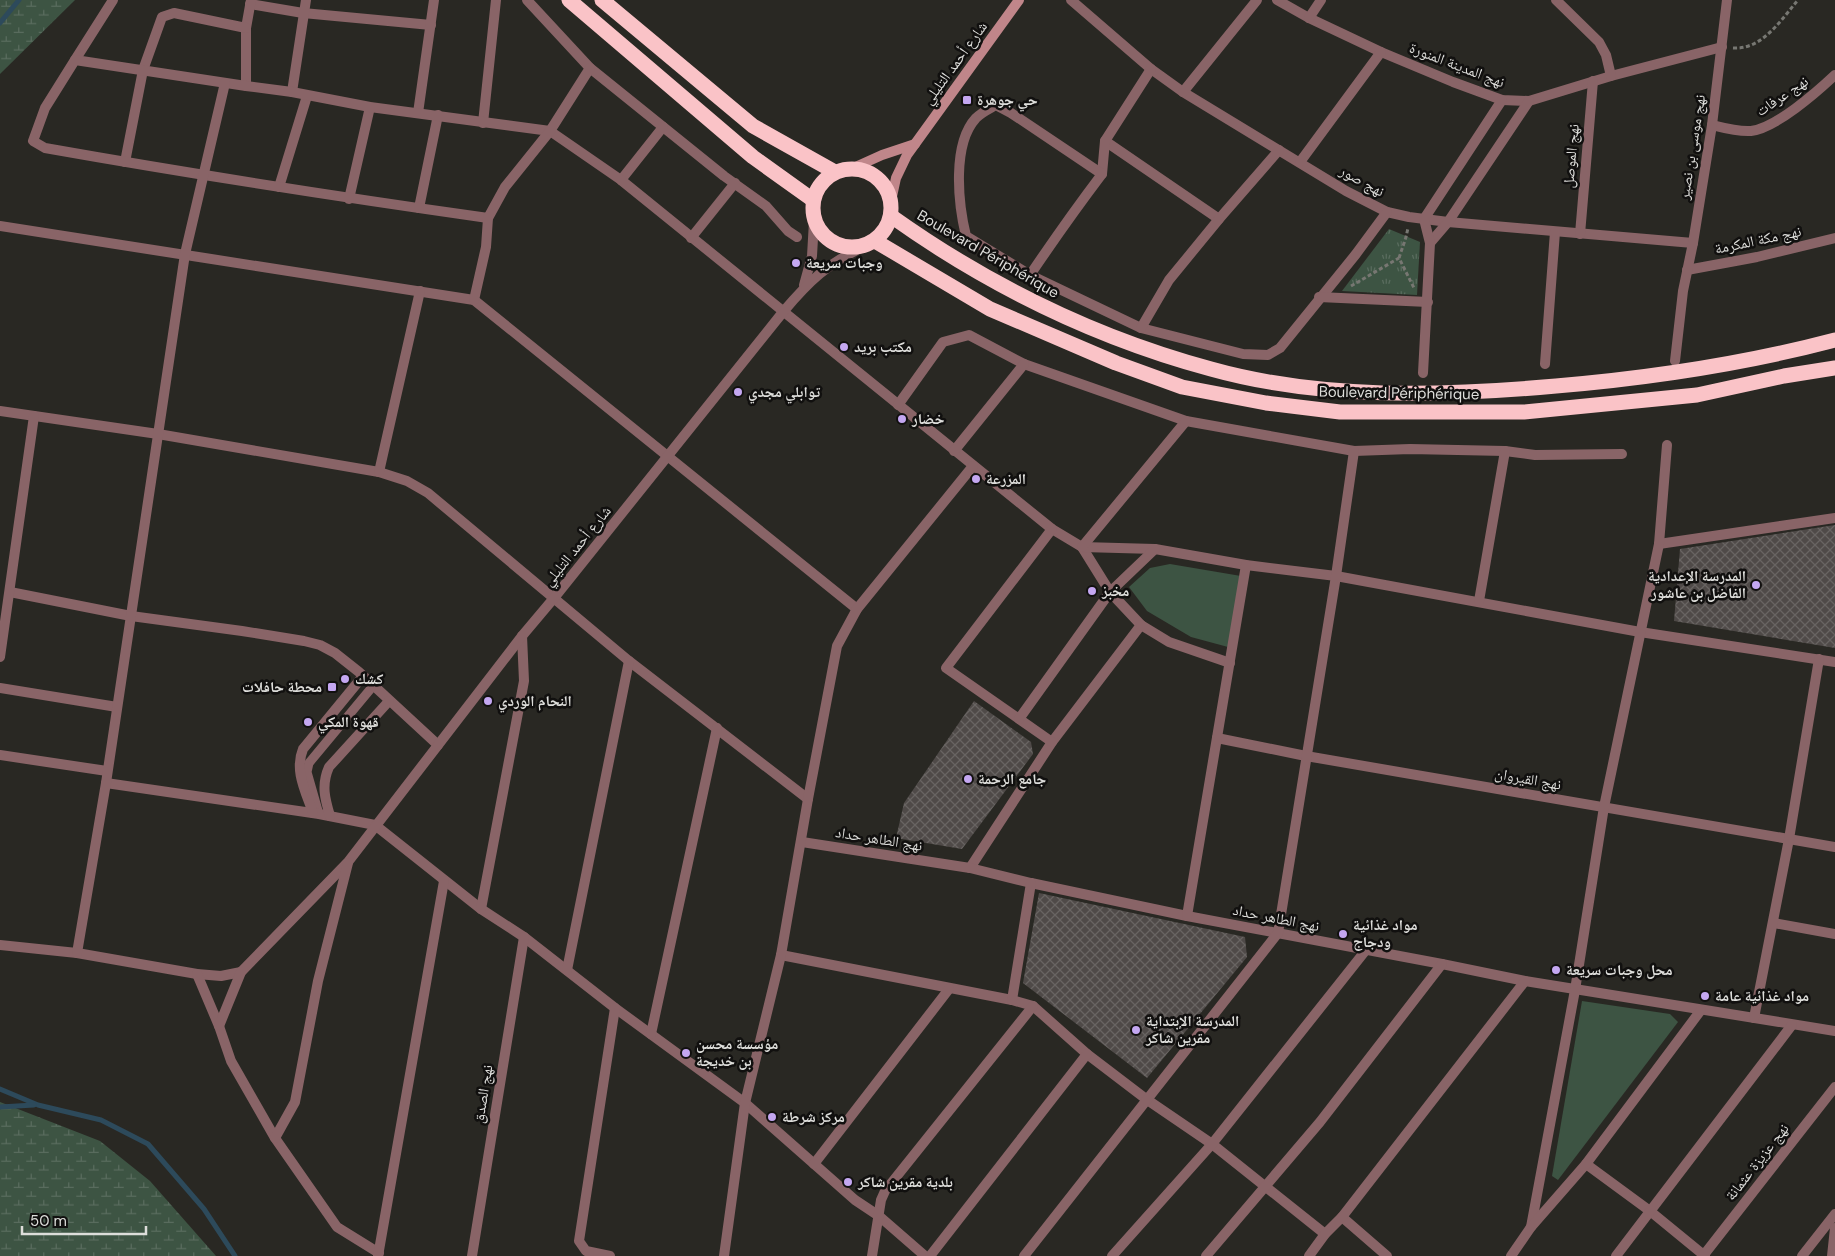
<svg xmlns="http://www.w3.org/2000/svg" width="1835" height="1256" viewBox="0 0 1835 1256" font-family="'DM Sans','Noto Naskh Arabic',sans-serif">
  <style>
    .wetland { fill: url(#wetland-marsh) }
    .park { fill: url(#park-tufts) }
    .garden { fill: #3d5443 }
    .lines { fill: none; stroke-linecap: round; stroke-linejoin: round }
    .stream { stroke: #2d4a5b; stroke-width: 5 }
    .building { fill: url(#building-cross-hatch) }
    .path { stroke: #777772; stroke-width: 3; stroke-dasharray: 4 2.5; stroke-linecap: butt }
    .lane { stroke: #896467; stroke-width: 9 }
    .street { stroke: #896467; stroke-width: 10 }
    .secondary { stroke: #c0868a; stroke-width: 10 }
    .highway { stroke: #fac3c7; stroke-width: 15 }
    .poi-dot { fill: #c4a7f1; stroke: #11100f; stroke-width: 2 }
    .labels { text-anchor: middle; stroke-width: 5; stroke-linejoin: round; paint-order: stroke }
    .street-label { font-size: 15px; fill: #ddddda; stroke: #11100f }
    .poi-label { font-size: 15px; font-weight: bold; fill: #ddddda; stroke: #11100f; text-anchor: start }
  </style>
  <defs>
    <pattern id="wetland-marsh" width="20" height="14" patternUnits="userSpaceOnUse" patternTransform="scale(1.25)"><rect width="20" height="14" fill="#3d5443"/><path d="M1 5h8M5 5V1M11 12h8M15 12V8" fill="none" stroke="#596c5e"/></pattern>
    <pattern id="park-tufts" width="24" height="20" patternUnits="userSpaceOnUse" patternTransform="scale(1.25)"><rect width="24" height="20" fill="#3d5443"/><path d="M3 7l-1-3M5 7V3M7 7l1-3M15 17l-1-3M17 17v-4M19 17l1-3" fill="none" stroke="#596c5e"/></pattern>
    <pattern id="building-cross-hatch" width="8" height="8" patternUnits="userSpaceOnUse" patternTransform="scale(1.25)"><rect width="8" height="8" fill="#4f4a48"/><path d="M0 0l8 8M0 8l8-8" fill="none" stroke="#686462"/></pattern>
  </defs>
  <rect width="100%" height="100%" fill="#292823"/>
  <!-- wetland -->
  <g class="wetland">
    <path d="M0,0H75L0,74Z"/>
    <path d="M0,1102L100,1141L150,1181L216,1256H0Z"/>
  </g>
  <!-- park -->
  <path class="park" d="M1389,229L1420,242L1417,295L1342,291Z"/>
  <!-- garden -->
  <g class="garden">
    <path d="M1170,564L1241,576L1228,647L1191,637L1147,611L1129,587L1150,568Z"/>
    <path d="M1582,1001L1670,1014L1678,1022L1558,1180L1552,1176Z"/>
  </g>
  <g class="lines">
    <!-- stream -->
    <g class="stream">
      <path d="M0,23L19,0"/>
      <path d="M0,1089L38,1105L101,1120L148,1144L204,1209L235,1256"/>
      <path d="M0,1107L34,1105"/>
    </g>
  </g>
  <!-- building -->
  <g class="building">
    <path d="M1835,525V648L1674,621L1680,549Z"/>
    <path d="M974,701L1031,742L1033,754L962,849L896,838L904,803Z"/>
    <path d="M1039,893L1245,937L1247,957L1147,1078L1023,983Z"/>
  </g>
  <g class="lines">
    <!-- path -->
    <g class="path">
      <path d="M1733,48C1762,50 1781,20 1798,0"/>
      <path d="M1399,258L1406,237L1408,228"/>
      <path d="M1351,286L1399,258L1414,288"/>
    </g>
    <!-- lane -->
    <path class="lane" d="M319,814L307,772L309,763L373,686"/>
    <!-- street -->
    <g class="street">
      <path d="M527,0L590,68L724,176L766,206L788,231L797,237"/>
      <path d="M1071,0L1151,69L1183,92L1346,191L1387,212L1409,217L1448,222L1693,243"/>
      <path d="M1277,0L1309,18L1381,52L1453,82L1502,100L1529,101L1611,76L1722,47"/>
      <path d="M1556,0L1599,42L1606,55L1611,76"/>
      <path d="M250,4L303,13L431,25"/>
      <path d="M1309,18L1321,0"/>
      <path d="M75,60L113,0"/>
      <path d="M246,86V28L251,0"/>
      <path d="M292,92L306,0"/>
      <path d="M1183,92L1257,0"/>
      <path d="M418,113L434,0"/>
      <path d="M483,123L496,0"/>
      <path d="M1712,125C1724,128 1738,132 1751,131C1776,128 1817,92 1835,75"/>
      <path d="M1105,141L1219,219"/>
      <path d="M125,162L143,70L162,17L174,13L246,28"/>
      <path d="M1300,162L1381,52"/>
      <path d="M1102,174L1105,141L1151,69"/>
      <path d="M621,180L663,127"/>
      <path d="M279,187L307,96"/>
      <path d="M349,199L370,107"/>
      <path d="M419,208L438,115"/>
      <path d="M488,218C340,197 192,174 45,148L33,141L45,108L75,60L246,86L292,92L370,107L550,131L621,180L1052,529L1082,547L1110,592L1141,625L1052,742L970,868"/>
      <path d="M0,226L474,300L857,609"/>
      <path d="M1580,234L1593,81"/>
      <path d="M691,238L735,183"/>
      <path d="M1430,243L1448,222L1529,101"/>
      <path d="M1687,270L1757,257L1835,238"/>
      <path d="M1030,275C1053,241 1077,207 1102,174L1011,113L996,105C989,109 982,112 976,118C952,144 958,203 966,236L1030,275L1141,328L1243,354L1268,355L1280,348L1356,254L1387,212"/>
      <path d="M804,285L812,256L814,221"/>
      <path d="M1319,297L1428,302"/>
      <path d="M474,300L486,247L488,218L505,187L550,131L590,68"/>
      <path d="M1141,328L1169,280L1219,219L1279,150"/>
      <path d="M1675,361L1683,291L1693,243L1712,125L1727,0"/>
      <path d="M1545,364L1555,232"/>
      <path d="M1423,373L1430,243L1424,219L1502,100"/>
      <path d="M898,405L943,342L969,335L1024,364L1186,421L1354,451L1410,449L1505,451L1535,455L1622,454"/>
      <path d="M0,411L158,434L379,472L407,481L428,493L629,661L808,799"/>
      <path d="M954,451L1024,364"/>
      <path d="M379,472L420,291"/>
      <path d="M1052,529L946,668L1052,742"/>
      <path d="M1659,544L1835,518"/>
      <path d="M1082,547L1155,549L1246,565L1336,576L1640,632L1835,662"/>
      <path d="M1082,547L1186,421"/>
      <path d="M10,592L131,616L242,631L304,641L320,645L335,653L359,672L438,745"/>
      <path d="M1479,601L1505,451"/>
      <path d="M1141,625L1169,642L1230,663"/>
      <path d="M0,657L34,416"/>
      <path d="M0,688L117,707"/>
      <path d="M1019,719L1110,592L1155,549"/>
      <path d="M1217,738L1306,756L1835,847"/>
      <path d="M0,755L107,771"/>
      <path d="M106,783L319,814L375,825L481,909L524,937L615,1008L745,1103L855,1200L879,1216L925,1256"/>
      <path d="M313,813C306,792 294,771 303,749L363,676"/>
      <path d="M330,816C325,799 321,785 329,767L389,701"/>
      <path d="M802,842L970,868L1031,883L1187,916L1442,964L1525,981L1835,1031"/>
      <path d="M481,909L524,681L522,636"/>
      <path d="M1187,916L1246,565"/>
      <path d="M1774,923L1835,934"/>
      <path d="M0,945L77,953L197,974L221,976L241,972"/>
      <path d="M77,953L106,783L185,254L225,83"/>
      <path d="M781,955L1012,1000L1033,1006L1087,1054L1146,1099L1212,1144L1325,1234"/>
      <path d="M567,970L629,661"/>
      <path d="M197,974L219,1026L231,1061L275,1138L337,1227L379,1253"/>
      <path d="M1012,1000L1031,883"/>
      <path d="M1754,1018L1789,839L1819,659"/>
      <path d="M219,1026L241,972L348,862L522,636L554,598L783,312C809,281 828,263 865,246"/>
      <path d="M651,1034L717,728"/>
      <path d="M275,1138L295,1102L318,981L348,863"/>
      <path d="M814,1164L949,989"/>
      <path d="M1586,1164L1650,1211L1705,1256"/>
      <path d="M1342,1217L1387,1256"/>
      <path d="M1531,1227L1575,990L1604,807L1659,544L1667,445"/>
      <path d="M378,1256L444,881"/>
      <path d="M472,1256L524,937"/>
      <path d="M610,1256L586,1251L579,1241L615,1008"/>
      <path d="M724,1256L745,1103L781,955L808,799L837,646L857,609L973,466"/>
      <path d="M872,1256L881,1200L885,1191L1033,1006"/>
      <path d="M930,1256L1087,1054"/>
      <path d="M1024,1256L1278,933L1336,576L1354,451"/>
      <path d="M1112,1256L1212,1144L1366,950"/>
      <path d="M1206,1256L1320,1122L1442,964"/>
      <path d="M1309,1256L1325,1234L1342,1217L1525,981"/>
      <path d="M1511,1256L1531,1227L1586,1164L1701,1010"/>
      <path d="M1616,1256L1792,1025"/>
      <path d="M1703,1256L1835,1087"/>
      <path d="M1802,1256L1835,1214"/>
      <path d="M1832,1256L1835,1228"/>
    </g>
    <!-- secondary -->
    <g class="secondary">
      <path d="M851,169L882,155L915,144"/>
      <path d="M891,201L896,178L907,155L1019,0"/>
    </g>
    <!-- highway -->
    <g class="highway">
      <path d="M569,0L753,157L813,200"/>
      <path d="M602,0L753,126L835,172"/>
      <circle cx="852" cy="208" r="39"/>
      <path d="M891,216C988,285 1096,338 1211,369C1322,400 1443,396 1556,386C1650,378 1744,364 1835,340"/>
      <path d="M875,241L990,309L1116,363L1182,387L1266,403L1340,412H1524L1697,395L1784,376L1835,368"/>
    </g>
  </g>
  <!-- markers -->
  <g class="poi-dot">
    <rect x="962" y="95" width="10" height="10" rx="2.5"/>
    <circle cx="796" cy="263" r="5"/>
    <circle cx="844" cy="347" r="5"/>
    <circle cx="738" cy="392" r="5"/>
    <circle cx="902" cy="419" r="5"/>
    <circle cx="976" cy="479" r="5"/>
    <circle cx="1756" cy="585" r="5"/>
    <circle cx="1092" cy="591" r="5"/>
    <circle cx="345" cy="679" r="5"/>
    <rect x="327" y="682" width="10" height="10" rx="2.5"/>
    <circle cx="488" cy="701" r="5"/>
    <circle cx="308" cy="722" r="5"/>
    <circle cx="968" cy="779" r="5"/>
    <circle cx="1343" cy="934" r="5"/>
    <circle cx="1556" cy="970" r="5"/>
    <circle cx="1705" cy="996" r="5"/>
    <circle cx="1136" cy="1030" r="5"/>
    <circle cx="686" cy="1053" r="5"/>
    <circle cx="772" cy="1117" r="5"/>
    <circle cx="848" cy="1182" r="5"/>
  </g>
  <g class="labels">
    <!-- street labels -->
    <g class="street-label">
      <text transform="translate(955 63) rotate(-54)" y="5">شارع أحمد التليلي</text>
      <text transform="translate(1457 65) rotate(21)" y="5">نهج المدينة المنورة</text>
      <text transform="translate(1782 96) rotate(-34)" y="5">نهج عرفات</text>
      <text transform="translate(1692 147) rotate(-81)" y="5">نهج موسى بن نصير</text>
      <text transform="translate(1571 156) rotate(-85)" y="5">نهج الموصل</text>
      <text transform="translate(1362 181) rotate(29)" y="5">نهج صور</text>
      <text transform="translate(1758 240) rotate(-12)" y="5">نهج مكة المكرمة</text>
      <text transform="translate(988 254) rotate(30)" y="5">Boulevard Périphérique</text>
      <text transform="translate(1399 393) rotate(1)" y="5">Boulevard Périphérique</text>
      <text transform="translate(577 546) rotate(-51)" y="5">شارع أحمد التليلي</text>
      <text transform="translate(1528 779) rotate(10)" y="5">نهج القيروان</text>
      <text transform="translate(879 839) rotate(9)" y="5">نهج الطاهر حداد</text>
      <text transform="translate(1276 918) rotate(11)" y="5">نهج الطاهر حداد</text>
      <text transform="translate(483 1094) rotate(-81)" y="5">نهج الصدق</text>
      <text transform="translate(1757 1162) rotate(-52)" y="5">نهج عزيزة عثمانة</text>
    </g>
    <!-- poi labels -->
    <g class="poi-label">
      <text x="977" y="105">حي جوهرة</text>
      <text x="806" y="268">وجبات سريعة</text>
      <text x="854" y="352">مكتب بريد</text>
      <text x="748" y="397">توابلي مجدي</text>
      <text x="912" y="424">خضار</text>
      <text x="986" y="484">المزرعة</text>
      <text x="1746" y="581" text-anchor="end">المدرسة الإعدادية<tspan x="1746" dy="17">الفاضل بن عاشور</tspan></text>
      <text x="1102" y="596">مخبز</text>
      <text x="355" y="684">كشك</text>
      <text x="322" y="692" text-anchor="end">محطة حافلات</text>
      <text x="498" y="706">النحام الوردي</text>
      <text x="318" y="727">قهوة المكي</text>
      <text x="978" y="784">جامع الرحمة</text>
      <text x="1353" y="930">مواد غذائية<tspan x="1353" dy="17">ودجاج</tspan></text>
      <text x="1566" y="975">محل وجبات سريعة</text>
      <text x="1715" y="1001">مواد غذائية عامة</text>
      <text x="1146" y="1026">المدرسة الإبتداية<tspan x="1146" dy="17">مقرين شاكر</tspan></text>
      <text x="696" y="1049">مؤسسة محسن<tspan x="696" dy="17">بن خديجة</tspan></text>
      <text x="782" y="1122">مركز شرطة</text>
      <text x="858" y="1187">بلدية مقرين شاكر</text>
    </g>
  </g>
  <!-- scale -->
  <path d="M22 1226v8h124v-8" fill="none" stroke="#ddddda" stroke-width="2.5"/>
  <text x="30" y="1226" font-size="15" fill="#ddddda" stroke="#11100f" stroke-width="4" paint-order="stroke">50 m</text>
</svg>
